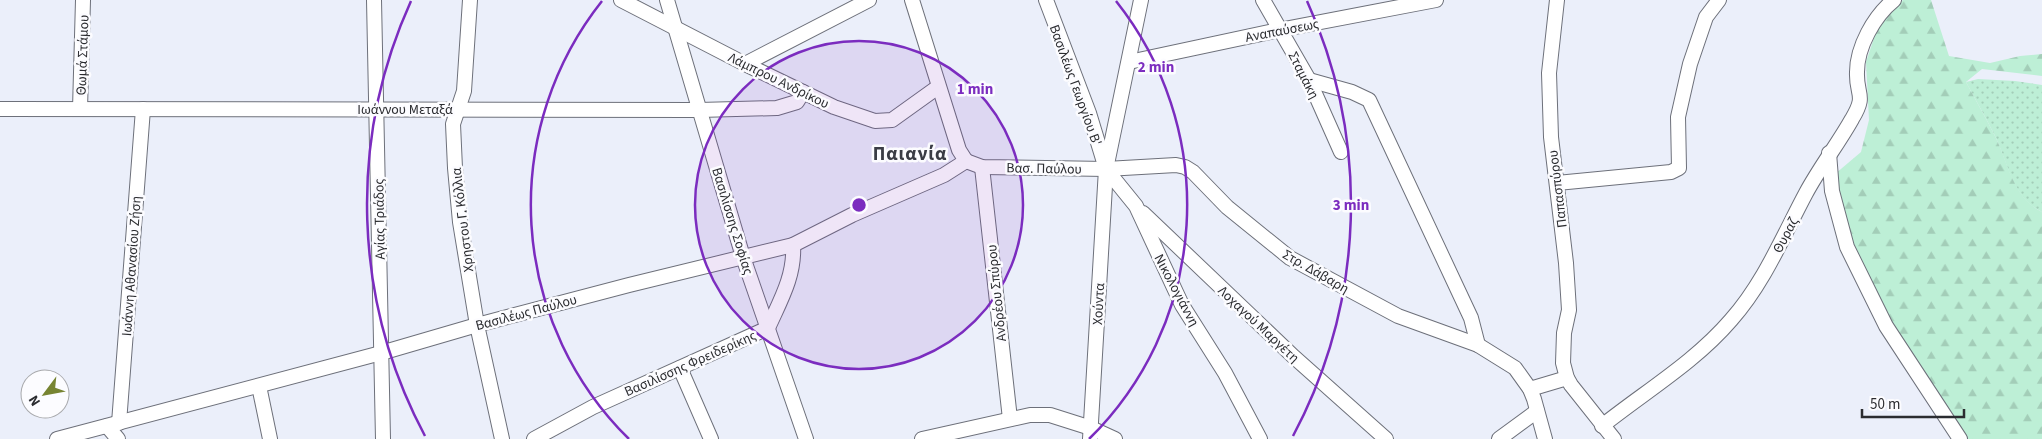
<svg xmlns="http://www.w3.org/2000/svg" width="2042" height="439" viewBox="0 0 2042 439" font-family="'Source Sans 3',sans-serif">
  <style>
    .green { fill: url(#green-dots) }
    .forest { fill: url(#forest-firs) }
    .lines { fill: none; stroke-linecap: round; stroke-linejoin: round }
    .minor-casing { stroke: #6d707a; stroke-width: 16 }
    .minor { stroke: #fff; stroke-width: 14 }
    .ring { fill: none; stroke: #7b2cbf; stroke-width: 2.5 }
    .labels { text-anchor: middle; stroke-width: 5; stroke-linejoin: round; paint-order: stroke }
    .street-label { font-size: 14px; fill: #2b2c30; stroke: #fcfcff }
    .district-label { font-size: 19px; font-weight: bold; letter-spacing: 1px; fill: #3a3c45; stroke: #fcfcff }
    .centre { fill: #7b2cbf; stroke: #fcfcff; stroke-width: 2.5 }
    .ring-label { font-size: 15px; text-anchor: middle; font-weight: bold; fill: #7b2cbf; stroke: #fcfcff; stroke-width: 5; stroke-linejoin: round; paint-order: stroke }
  </style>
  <defs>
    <pattern id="green-dots" width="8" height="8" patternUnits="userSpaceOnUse" patternTransform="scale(1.25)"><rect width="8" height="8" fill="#bdefd6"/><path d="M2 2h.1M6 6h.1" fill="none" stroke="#a3cdb8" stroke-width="1.8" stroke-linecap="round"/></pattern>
    <pattern id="forest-firs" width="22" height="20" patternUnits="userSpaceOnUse" patternTransform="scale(1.25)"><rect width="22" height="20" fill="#bdefd6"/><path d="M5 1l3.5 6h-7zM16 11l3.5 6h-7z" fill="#a3cdb8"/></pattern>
  </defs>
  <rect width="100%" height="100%" fill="#ebeffa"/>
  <!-- green -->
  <path class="green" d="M1978,79L2015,81L2042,85V212C2011,197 2008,161 1994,134C1985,116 1975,99 1966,82Z"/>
  <!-- forest -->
  <path class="forest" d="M1903,0H1931L1949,56L1990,63L2020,56L2042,54V76L1982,69L1966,82C1975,99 1985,116 1994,134C2008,161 2012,197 2042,212V439H1967L1888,320L1851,245L1835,174L1861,152L1869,120L1866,62L1879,23Z"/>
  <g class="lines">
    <!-- minor casing -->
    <g class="minor-casing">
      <g id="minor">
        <path d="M374,0L383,439"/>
        <path d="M470,0L464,91L453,124L455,168L460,222L477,325L502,439"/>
        <path d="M621,0L745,64L834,107L875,121L892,120L938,87"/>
        <path d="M667,0L743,257L806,439"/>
        <path d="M912,0L959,150L966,161"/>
        <path d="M1046,0L1089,113L1106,169L1136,206L1182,305L1225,373L1260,439"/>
        <path d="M1263,0L1309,80L1341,152"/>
        <path d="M1557,0L1549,73L1551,137L1566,263L1569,310L1564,333L1563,363L1567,378L1571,385L1614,439"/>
        <path d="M1129,62L1279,30L1436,0"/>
        <path d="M745,64L869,0"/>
        <path d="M1309,80L1352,92L1369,100L1471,318L1478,345"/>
        <path d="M0,109L699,110L777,108L797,102L803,92"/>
        <path d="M80,109L83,0"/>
        <path d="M1829,153L1832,191L1847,247L1886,326L1960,439"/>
        <path d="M966,161L982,167L1106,169L1176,165L1185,167L1193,172L1227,207L1290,258L1398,316L1478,345L1515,368L1530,389L1534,399L1545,439"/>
        <path d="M982,167L1010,419"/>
        <path d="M1557,183L1671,172L1679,168L1678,117L1690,64L1706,17L1719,0"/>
        <path d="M1143,213L1294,357L1386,439"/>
        <path d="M680,368L711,439"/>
        <path d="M259,386L270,439"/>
        <path d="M1530,389L1567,378"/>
        <path d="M119,423L143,109"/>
        <path d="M107,426L118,439"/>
        <path d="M1602,426C1646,391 1695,362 1731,320C1764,283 1783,236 1806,193C1820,167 1838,144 1852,119C1867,94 1856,96 1857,72C1857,47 1874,16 1894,0"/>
        <path d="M57,439L381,353L477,325L629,285L793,245L852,215L944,175L966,161"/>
        <path d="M534,439L593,407L768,328C780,301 795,276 793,245"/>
        <path d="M922,439L1030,415H1050L1091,428L1115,439"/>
        <path d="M1090,439L1106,169L1141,0"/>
        <path d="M1499,439L1537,411"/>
      </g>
    </g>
    <!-- minor -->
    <use href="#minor" class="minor"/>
  </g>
  <!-- distance rings -->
  <circle cx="859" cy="205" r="164" fill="#7b2cbf" fill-opacity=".12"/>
  <g class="ring">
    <circle cx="859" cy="205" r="164"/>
    <path d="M629 439A328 328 0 0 1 602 1M1116 1A328 328 0 0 1 1089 439"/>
    <path d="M425 436A492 492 0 0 1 411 1M1307 1A492 492 0 0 1 1293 436"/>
  </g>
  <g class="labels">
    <!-- street labels -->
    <g class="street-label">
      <text transform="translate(1282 30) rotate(-11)" y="5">Αναπαύσεως</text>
      <text transform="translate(82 55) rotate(-88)" y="5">Θωμά Στάμου</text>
      <text transform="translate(1304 75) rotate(63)" y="5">Σταμάκη</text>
      <text transform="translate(779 80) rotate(26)" y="5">Λάμπρου Ανδρίκου</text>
      <text transform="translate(1076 85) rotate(70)" y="5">Βασιλέως Γεωργίου Β'</text>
      <text x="405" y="114">Ιωάννου Μεταξά</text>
      <text transform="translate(1044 168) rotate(1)" y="5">Βασ. Παύλου</text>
      <text transform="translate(1557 189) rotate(-97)" y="5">Παπασπύρου</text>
      <text transform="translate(379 219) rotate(-91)" y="5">Αγίας Τριάδος</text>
      <text transform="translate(462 220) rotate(-97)" y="5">Χρηστου Γ. Κόλλια</text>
      <text transform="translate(733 221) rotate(73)" y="5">Βασιλίσσης Σοφίας</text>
      <text transform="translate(1785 235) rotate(-62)" y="5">Θυραζ</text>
      <text transform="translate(131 266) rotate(-86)" y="5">Ιωάννη Αθανασίου Ζήση</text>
      <text transform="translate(1316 271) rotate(30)" y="5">Στρ. Δάβαρη</text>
      <text transform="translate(1177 290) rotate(62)" y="5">Νικολογιάννη</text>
      <text transform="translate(996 293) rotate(-96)" y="5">Ανδρέου Σπύρου</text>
      <text transform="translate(1098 304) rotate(-87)" y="5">Χούντα</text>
      <text transform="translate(526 312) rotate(-15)" y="5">Βασιλέως Παύλου</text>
      <text transform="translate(1259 324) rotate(43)" y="5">Λοχαγού Μαργέτη</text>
      <text transform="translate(690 363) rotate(-24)" y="5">Βασιλίσσης Φρειδερίκης</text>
    </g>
    <!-- district labels -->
    <g class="district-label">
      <text x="910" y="160">Παιανία</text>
    </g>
  </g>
  <circle cx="859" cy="205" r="8" class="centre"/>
  <g class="ring-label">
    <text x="1156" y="72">2 min</text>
    <text x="975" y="94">1 min</text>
    <text x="1351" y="210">3 min</text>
  </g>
  <!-- north arrow -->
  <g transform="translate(45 394) rotate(238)"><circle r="24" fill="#fcfcff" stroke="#a8a9ac"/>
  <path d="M0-4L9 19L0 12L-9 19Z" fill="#778432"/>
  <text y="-8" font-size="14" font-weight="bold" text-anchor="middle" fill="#2b2c30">N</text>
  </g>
  <!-- scale -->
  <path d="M1862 409v8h102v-8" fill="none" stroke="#2b2c30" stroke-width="2.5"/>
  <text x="1870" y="409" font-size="15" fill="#2b2c30" stroke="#fcfcff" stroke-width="4" paint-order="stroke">50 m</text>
</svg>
